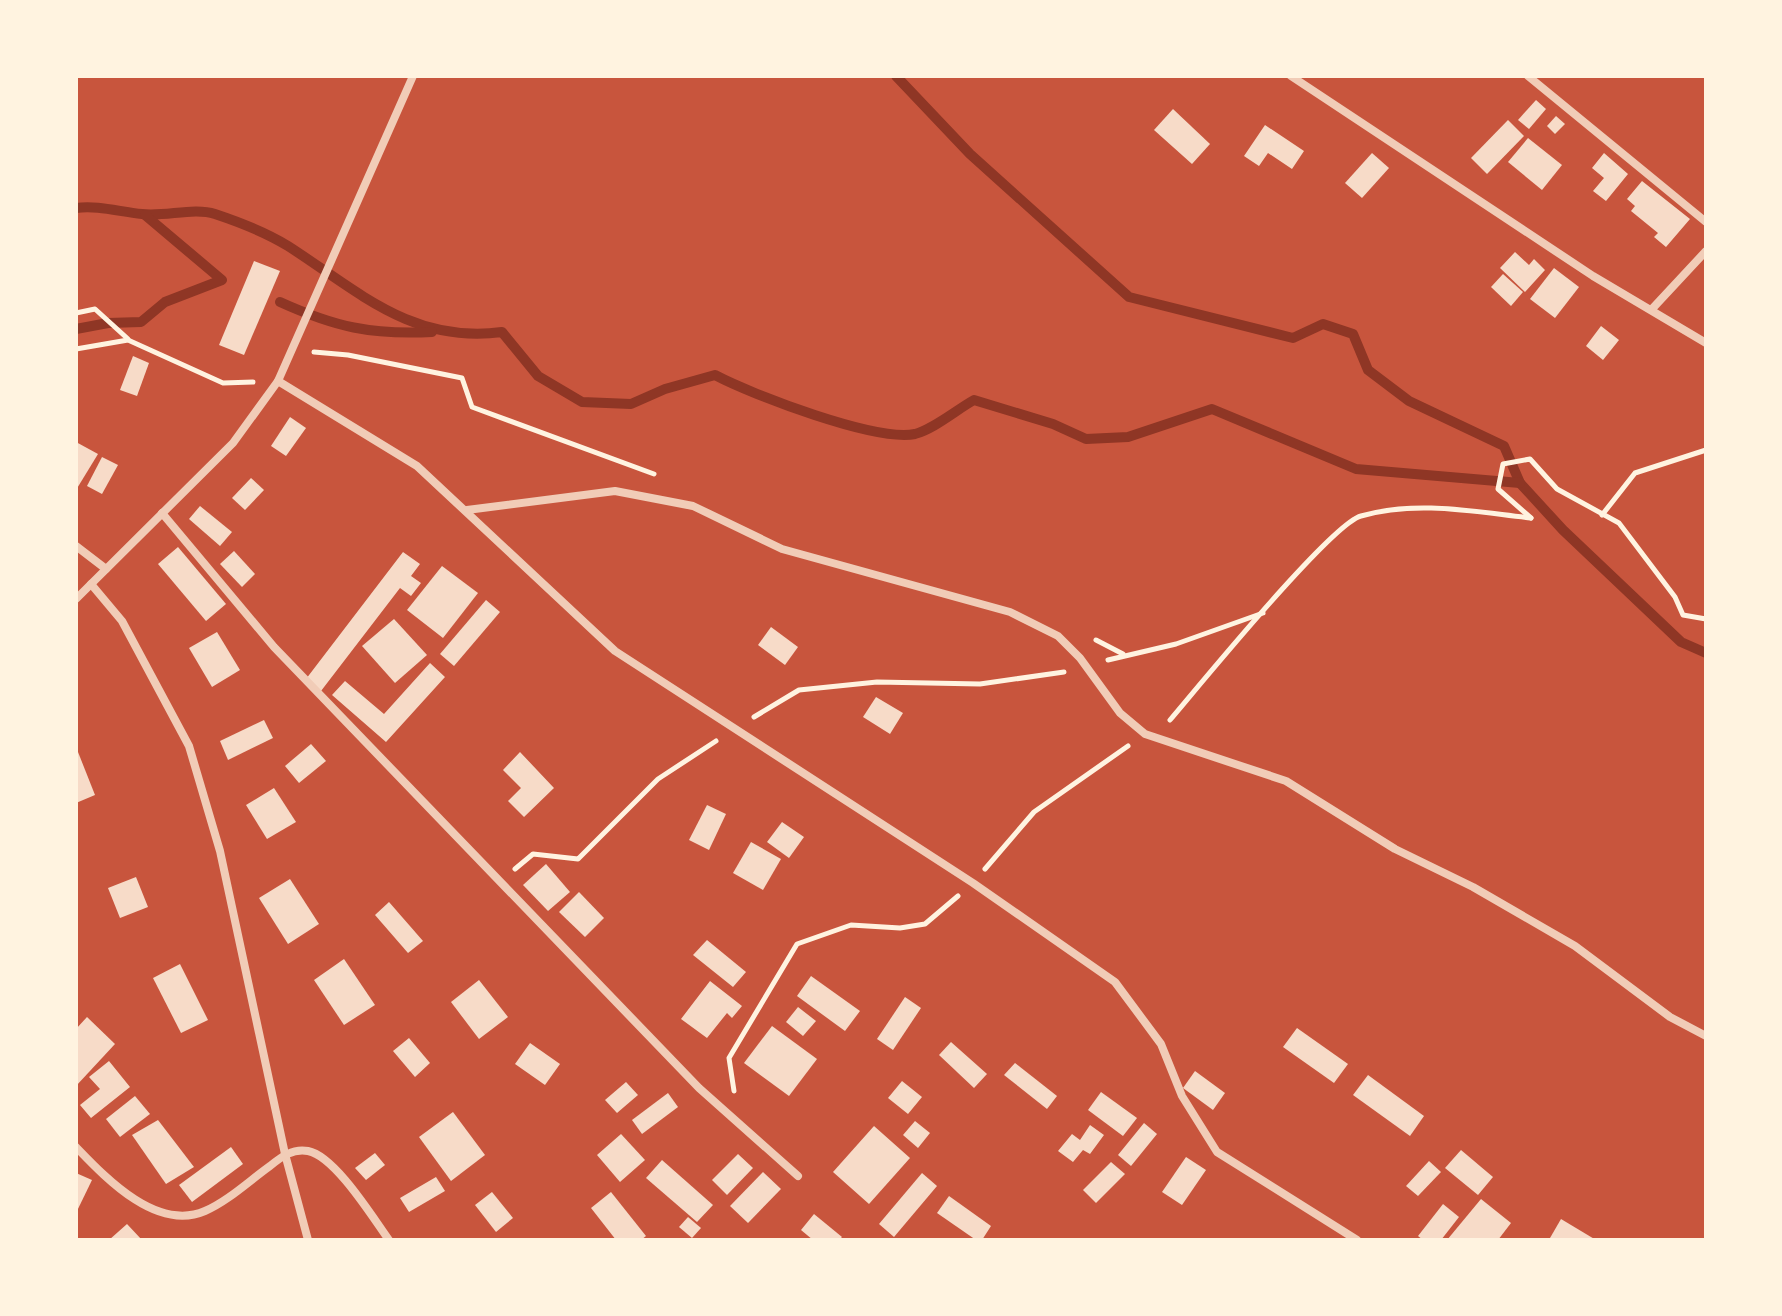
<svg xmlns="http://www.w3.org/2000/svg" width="1782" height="1316" viewBox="0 0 1782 1316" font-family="Literata,serif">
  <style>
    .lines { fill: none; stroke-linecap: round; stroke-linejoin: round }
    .stream { stroke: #8f3625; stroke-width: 10 }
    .building { fill: #f7dbc8 }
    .path { stroke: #fff3e0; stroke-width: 5 }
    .minor { stroke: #f1ccb7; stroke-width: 8 }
  </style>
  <rect width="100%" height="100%" fill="#c8553d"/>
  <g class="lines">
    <!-- stream -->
    <g class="stream">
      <path d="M896,76L970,154L1129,297L1293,338L1323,324L1353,334L1368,370L1409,401L1504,446L1520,483L1563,530L1681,642L1706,653"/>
      <path d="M76,208C98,205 120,212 142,214C165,217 194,207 215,214C239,222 267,233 288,246C358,291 412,344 502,332L538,376L582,402L631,404L665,389L715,375C753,395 876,442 915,434C934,429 956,410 974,400L1053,424L1086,439L1128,437L1212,409L1356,469L1520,483"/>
      <path d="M280,302C335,327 371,335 432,332"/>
      <path d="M76,329L108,323L141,322L165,302L222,280L145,215"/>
    </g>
  </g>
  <!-- building -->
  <g class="building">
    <path d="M1536,100L1546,109L1529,129L1518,120Z"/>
    <path d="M1173,109L1210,144L1192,164L1154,130Z"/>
    <path d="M1556,116L1565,124L1555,134L1547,126Z"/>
    <path d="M1508,120L1524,136L1487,174L1471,158Z"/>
    <path d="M1265,125L1304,151L1292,169L1268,153L1259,166L1244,156Z"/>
    <path d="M1528,138L1562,165L1542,190L1508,162Z"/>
    <path d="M1372,153L1389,168L1362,198L1345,183Z"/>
    <path d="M1604,153L1628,174L1606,201L1593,191L1604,178L1592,168Z"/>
    <path d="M1642,181L1690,219L1666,247L1654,237L1658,233L1631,211L1635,206L1627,199Z"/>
    <path d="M1515,252L1529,265L1534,259L1545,270L1525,292L1500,268Z"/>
    <path d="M254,261L280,271L244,355L219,345Z"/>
    <path d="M1554,268L1579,287L1555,318L1530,299Z"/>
    <path d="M1503,274L1523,292L1511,306L1491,287Z"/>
    <path d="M1601,326L1619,340L1603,360L1586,346Z"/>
    <path d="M133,356L149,363L137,396L120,390Z"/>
    <path d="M290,417L306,428L286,456L271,446Z"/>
    <path d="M76,442L98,454L76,490Z"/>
    <path d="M102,457L118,465L102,494L87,486Z"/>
    <path d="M251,478L264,490L245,510L232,498Z"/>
    <path d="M200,506L232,532L220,546L189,519Z"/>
    <path d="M178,547L226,604L206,621L158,564Z"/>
    <path d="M234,551L255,574L242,587L220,564Z"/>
    <path d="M403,552L420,564L411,576L421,583L411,596L400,588L321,691L306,679Z"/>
    <path d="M442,566L478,593L443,638L407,610Z"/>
    <path d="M486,600L500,612L454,666L440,654Z"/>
    <path d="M394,619L427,655L395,683L362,646Z"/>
    <path d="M771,627L798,647L785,665L758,645Z"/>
    <path d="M217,632L240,670L212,687L189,648Z"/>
    <path d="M430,663L445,677L386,742L332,695L345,681L384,714Z"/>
    <path d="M876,697L903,713L890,734L863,717Z"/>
    <path d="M264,720L273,738L228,760L220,741Z"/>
    <path d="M311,744L326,761L299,783L285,766Z"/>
    <path d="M76,747L95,795L76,803Z"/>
    <path d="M520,752L554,788L524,817L508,801L521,788L503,770Z"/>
    <path d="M274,788L296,822L267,839L246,805Z"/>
    <path d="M707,805L726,814L709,850L689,840Z"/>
    <path d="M782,822L804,837L789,858L767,842Z"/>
    <path d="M751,842L781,859L763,890L733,873Z"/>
    <path d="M546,864L570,892L548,911L523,885Z"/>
    <path d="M136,877L148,907L120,918L108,888Z"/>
    <path d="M290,879L319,924L288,944L259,898Z"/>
    <path d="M579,892L604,918L585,937L559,912Z"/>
    <path d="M389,902L423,941L408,953L375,915Z"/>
    <path d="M707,940L746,972L733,987L693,955Z"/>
    <path d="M344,959L375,1005L344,1025L314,980Z"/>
    <path d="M180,964L208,1020L181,1033L153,978Z"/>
    <path d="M811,976L860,1011L845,1031L797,996Z"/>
    <path d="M479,980L508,1017L479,1039L451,1002Z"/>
    <path d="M710,981L742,1006L732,1018L727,1013L707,1038L681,1019Z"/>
    <path d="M905,997L921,1008L893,1050L877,1039Z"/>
    <path d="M798,1007L816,1021L803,1036L786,1022Z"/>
    <path d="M87,1017L115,1044L76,1086V1029Z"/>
    <path d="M772,1026L817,1059L789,1096L744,1063Z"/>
    <path d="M1297,1028L1348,1064L1334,1083L1283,1047Z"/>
    <path d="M409,1038L430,1063L415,1077L393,1051Z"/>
    <path d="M951,1042L987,1074L974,1088L939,1055Z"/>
    <path d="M530,1043L560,1064L545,1085L515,1064Z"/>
    <path d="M109,1061L130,1087L91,1118L80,1105L100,1089L89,1077Z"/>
    <path d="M1015,1063L1057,1096L1047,1109L1004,1075Z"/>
    <path d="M1195,1071L1225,1093L1213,1110L1183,1088Z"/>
    <path d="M1368,1075L1424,1116L1410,1136L1353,1095Z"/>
    <path d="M902,1081L922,1097L908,1114L888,1098Z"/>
    <path d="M626,1082L638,1095L617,1113L605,1100Z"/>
    <path d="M1101,1092L1137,1118L1123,1136L1088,1110Z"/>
    <path d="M668,1093L678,1107L642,1134L632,1120Z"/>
    <path d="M135,1096L150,1114L120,1137L106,1119Z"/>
    <path d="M453,1112L485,1155L451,1181L419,1137Z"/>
    <path d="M158,1120L194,1167L166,1184L132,1135Z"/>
    <path d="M915,1121L930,1133L918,1148L903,1135Z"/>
    <path d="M1144,1123L1157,1134L1131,1166L1118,1155Z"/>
    <path d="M1090,1125L1104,1135L1090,1154L1083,1150L1073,1162L1058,1151L1072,1134L1080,1140Z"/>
    <path d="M874,1126L910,1158L869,1204L833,1172Z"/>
    <path d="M621,1134L645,1160L620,1182L597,1155Z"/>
    <path d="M231,1147L243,1164L192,1202L179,1185Z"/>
    <path d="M1461,1150L1493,1177L1478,1195L1445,1168Z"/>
    <path d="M375,1153L385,1165L366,1180L355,1168Z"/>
    <path d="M738,1154L753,1168L727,1195L712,1180Z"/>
    <path d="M1186,1157L1206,1170L1182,1205L1162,1192Z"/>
    <path d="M662,1160L713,1205L697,1222L646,1178Z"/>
    <path d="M1429,1161L1441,1172L1418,1196L1406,1186Z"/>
    <path d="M1111,1162L1125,1174L1096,1203L1083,1190Z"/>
    <path d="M763,1172L781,1189L748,1223L730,1206Z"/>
    <path d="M76,1173L92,1180L76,1213Z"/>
    <path d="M922,1173L937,1186L894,1237L879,1224Z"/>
    <path d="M436,1177L445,1191L409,1212L400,1198Z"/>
    <path d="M492,1192L513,1218L496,1232L475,1205Z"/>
    <path d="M611,1192L646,1236L641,1240H616L591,1208Z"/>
    <path d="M949,1196L991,1226L982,1240H976L937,1213Z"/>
    <path d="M1481,1199L1511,1223L1498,1240H1447Z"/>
    <path d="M1443,1204L1459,1217L1441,1240H1423L1418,1236Z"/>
    <path d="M814,1214L842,1237L839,1240H813L801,1230Z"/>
    <path d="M688,1217L701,1228L692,1238L679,1227Z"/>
    <path d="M1561,1219L1596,1240L1550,1238Z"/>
    <path d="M127,1224L142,1240H109Z"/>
  </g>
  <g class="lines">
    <!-- path -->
    <g class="path">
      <path d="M76,313L95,309L128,339"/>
      <path d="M76,349L128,340L223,383L253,382"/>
      <path d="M314,352L348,355L462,378L472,407L654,474"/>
      <path d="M1602,515L1635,473L1706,450"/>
      <path d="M1531,518L1498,489L1503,464L1530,459L1557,489L1619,523L1675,597L1683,615L1706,619"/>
      <path d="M1096,640L1123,654"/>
      <path d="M1108,660L1176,644L1263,613"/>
      <path d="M754,717L799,690L877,682L980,684L1064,672"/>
      <path d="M1170,720C1199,686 1331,524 1361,516C1417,500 1475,512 1531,518"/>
      <path d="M515,869L533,854L578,859L658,779L716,741"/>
      <path d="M985,869L1034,812L1128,746"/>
      <path d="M734,1091L729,1058L797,944L851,925L900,928L925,924L958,896"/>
    </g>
    <!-- minor -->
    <g class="minor">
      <path d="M1291,76L1593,276L1706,343"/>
      <path d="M1528,76L1706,222"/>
      <path d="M1652,309L1706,251"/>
      <path d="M278,381L417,466L615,651L973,883L1115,982L1161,1044L1182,1096L1217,1152L1357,1240"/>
      <path d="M467,510L615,491L693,506L782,549L1010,612L1058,636L1080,658L1120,713L1145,734L1286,781L1395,849L1473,887L1575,946L1670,1017L1706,1036"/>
      <path d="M162,513L274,647L699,1088L798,1176"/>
      <path d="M76,546L106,569"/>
      <path d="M91,584L122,621L189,746L220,851L285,1154L308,1240"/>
      <path d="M76,599L233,443L278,381L413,76"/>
      <path d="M76,1147C105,1177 156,1232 205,1211C228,1201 249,1181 270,1166C281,1157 293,1148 308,1151C335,1156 373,1218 389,1240"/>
    </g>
  </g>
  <!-- border -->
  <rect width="1782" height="1316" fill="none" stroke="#fff3e0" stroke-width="156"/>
</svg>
